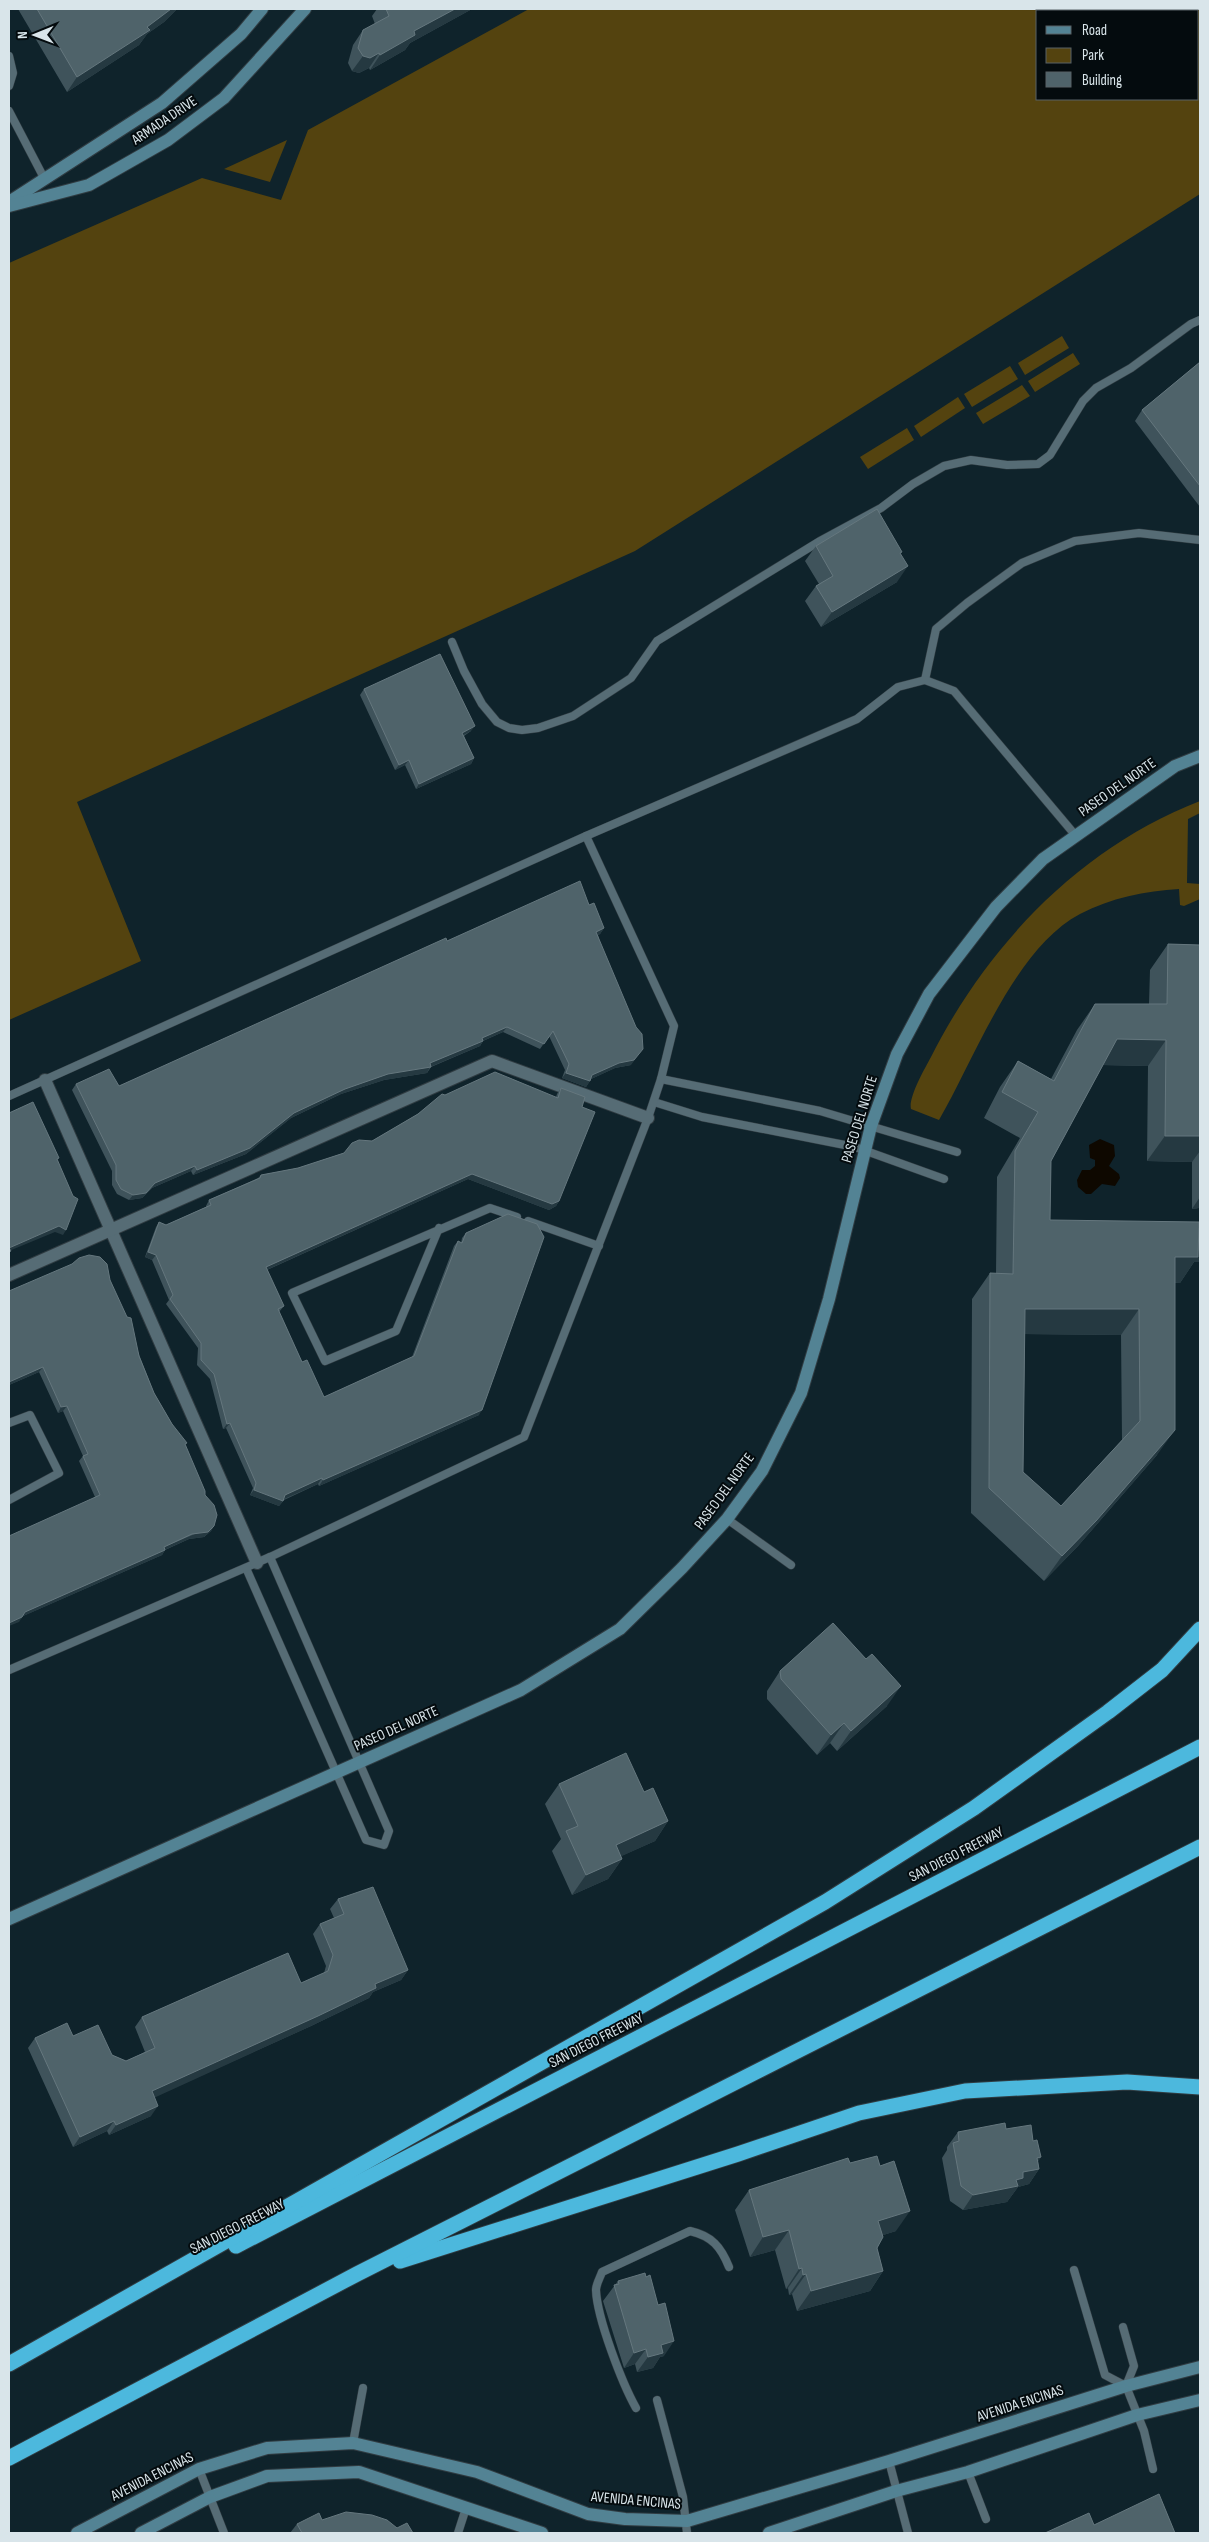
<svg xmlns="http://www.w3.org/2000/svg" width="1209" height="2542" viewBox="0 0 1209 2542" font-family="'Sofia Sans Condensed',sans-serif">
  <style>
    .green { fill: #54430f; fill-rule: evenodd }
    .water { fill: #0e0800 }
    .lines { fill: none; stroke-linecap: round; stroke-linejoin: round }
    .lane-casing { stroke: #303c42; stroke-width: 9 }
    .street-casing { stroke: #303c42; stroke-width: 14 }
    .secondary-casing { stroke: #303c42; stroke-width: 14 }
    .highway-casing { stroke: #303c42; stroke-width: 17 }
    .lane { stroke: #566c75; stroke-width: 8 }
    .street { stroke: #566c75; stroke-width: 12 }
    .secondary { stroke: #538394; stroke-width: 12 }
    .highway { stroke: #4cb8dd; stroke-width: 15 }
    .wall { fill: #3f535b; fill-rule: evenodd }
    .shaded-wall { fill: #253941 }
    .building { fill: #4f636a; stroke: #65777e; fill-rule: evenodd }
    .labels { text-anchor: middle; stroke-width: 4; stroke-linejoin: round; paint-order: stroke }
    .street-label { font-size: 15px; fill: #d9e5ea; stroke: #040b0e }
  </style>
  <rect width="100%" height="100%" fill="#0f232b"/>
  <!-- green -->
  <g class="green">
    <path d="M529,9H1200V194L635,551L77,802L141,961L9,1020V263L202,178L281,200L308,130ZM1038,11H1198V99H1038Z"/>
    <path d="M287,140L270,182L224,169Z"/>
    <path d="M1062,336L1069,348L1025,375L1018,363Z"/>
    <path d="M1073,353L1080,364L1035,392L1028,381Z"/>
    <path d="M1010,366L1018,379L972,407L964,394Z"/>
    <path d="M1022,385L1030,396L983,424L976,413Z"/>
    <path d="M958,397L965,408L921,437L914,426Z"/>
    <path d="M907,428L914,440L868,469L860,457Z"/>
    <path d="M1200,801V813L1188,819L1187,883L1200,884V899L1184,906L1180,905L1179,889C1146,891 1110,898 1080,914C1015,948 975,1058 939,1120L911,1109C908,1098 925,1068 931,1057C988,944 1081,847 1200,801Z"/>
  </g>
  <!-- water -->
  <path class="water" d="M1100,1139L1114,1145L1115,1156L1109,1166L1119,1174L1120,1178L1115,1186L1102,1184L1091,1194H1086L1078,1187L1077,1180L1082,1170H1090L1095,1166V1160L1090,1158L1089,1145Z"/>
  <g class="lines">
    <!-- lane casing -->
    <g class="lane-casing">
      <g id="lane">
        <path d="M9,56L13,73L9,86"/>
        <path d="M9,111L44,178"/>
        <path d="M452,642L464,671L482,704L497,722L509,728L522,730L538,728L573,716L631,678L657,641L820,541L881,508L913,484L944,466L971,460L1007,465L1038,464L1050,455L1083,401L1096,388L1131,368L1191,324L1200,320"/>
        <path d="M925,680L936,629L967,603L1022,563L1075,541L1139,533L1200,540"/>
        <path d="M661,1079L820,1111L957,1152"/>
        <path d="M9,1096L586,836L857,719L898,687L925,680L954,691L1076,836"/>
        <path d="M654,1102L702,1117L855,1147L944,1179"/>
        <path d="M528,1221L599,1246"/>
        <path d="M439,1228L396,1331L325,1361L292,1293L490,1208L517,1217"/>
        <path d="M9,1423L30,1415L59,1473L9,1500"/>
        <path d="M727,1519L791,1565"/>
        <path d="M246,1568L366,1840L384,1845L389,1831L270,1557"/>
        <path d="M9,1670L270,1557L524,1437L648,1118L661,1079L674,1026L586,836"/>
        <path d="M1074,2270L1105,2375L1126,2386L1144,2431L1153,2469"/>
        <path d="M1123,2327L1134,2366L1126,2386"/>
        <path d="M657,2400L683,2497L687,2533"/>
        <path d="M636,2408C622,2383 597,2318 596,2290C596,2284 600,2278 602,2272L690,2231C712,2236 721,2247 729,2267"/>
        <path d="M353,2443L363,2388"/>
        <path d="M889,2461L908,2533"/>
        <path d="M199,2469L224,2533"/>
        <path d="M968,2472L986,2519"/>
        <path d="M458,2533L466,2508"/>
      </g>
    </g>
    <!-- street casing -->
    <g class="street-casing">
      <g id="street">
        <path d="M45,1080L257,1563"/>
        <path d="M9,1275L492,1061L648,1118"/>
      </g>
    </g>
    <!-- secondary casing -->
    <g class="secondary-casing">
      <g id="secondary">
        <path d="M9,202L162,103L241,34L262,9"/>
        <path d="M9,206L89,185L168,140L224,98L305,9"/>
        <path d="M9,1919L521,1690L620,1629L682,1568L727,1519L762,1471L801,1393L829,1299L871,1126L897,1054L929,994L996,907L1043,859L1175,766L1200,756"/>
        <path d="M77,2533L199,2469L267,2448L353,2443L477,2472L588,2514L625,2519L687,2521L889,2461L1126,2386L1200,2367"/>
        <path d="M141,2533L210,2497L267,2476L359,2472L542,2533"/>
        <path d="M769,2533L896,2491L968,2472L1137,2415L1200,2400"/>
      </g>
    </g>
    <!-- highway casing -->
    <g class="highway-casing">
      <g id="highway">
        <path d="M236,2246L1200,1747"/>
        <path d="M400,2261L738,2154L859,2113L965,2091L1127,2082L1200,2087"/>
        <path d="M9,2364L825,1902L974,1808L1108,1712L1162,1670L1200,1629"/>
        <path d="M9,2458L357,2274L1200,1847"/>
      </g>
    </g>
    <!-- lane -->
    <use href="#lane" class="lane"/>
    <!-- street -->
    <use href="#street" class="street"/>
    <!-- secondary -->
    <use href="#secondary" class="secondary"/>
    <!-- highway -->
    <use href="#highway" class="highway"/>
  </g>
  <!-- wall -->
  <g class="wall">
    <path d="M18,9H177L164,22L147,34L139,45L67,92Z"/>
    <path d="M377,9H472L410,43L405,50L370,70L369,68L359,73L352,71L348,63L353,45L363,30L375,24L372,16Z"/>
    <path d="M1200,362V507L1135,421L1142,410Z"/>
    <path d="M816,546L901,554L897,582L821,627L805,601L816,586L819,584L805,561Z"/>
    <path d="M364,689L471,731L464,736L474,758L471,764L416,789L405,765L395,770L360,695Z"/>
    <path d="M589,905L604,928L600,934L598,935L631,1065L615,1068L591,1079L586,1087L562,1078L565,1070L549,1036L540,1049L503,1032L483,1041L480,1046L431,1067L427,1073L384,1080L341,1094L291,1118L246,1154L193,1175L191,1171L152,1188L142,1198L129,1200L117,1194L112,1185V1171L72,1090L76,1084L119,1086L447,941Z"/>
    <path d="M1168,944L1200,945V1262H1194L1180,1283H1175L1157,1455L1078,1546L1044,1581L971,1513L972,1299L990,1273L996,1274L997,1177L1020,1138L984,1118L1000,1087L1018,1061L1051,1079L1077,1030L1095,1004H1149L1150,970ZM1103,1065L1148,1066L1147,1161L1192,1162V1209L1199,1208V1228L1050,1220L1051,1161ZM1025,1334L1121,1335L1122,1440L1061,1506L1023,1472Z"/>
    <path d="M561,1088L582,1107L559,1201L556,1206L549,1210L468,1179L267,1270L284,1306L279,1312L302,1362L324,1397L412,1357L454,1246L458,1241L461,1243L462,1238L466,1233L479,1415L319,1486L318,1484L284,1500L279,1506L250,1495L253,1488L226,1428L223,1429L210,1379L197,1365L198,1348L166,1304L169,1300L152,1260L145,1257L156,1227L159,1222L166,1225L206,1207V1206L209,1200L258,1178L261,1175L298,1168L344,1153L372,1141L418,1114L445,1095L556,1097L557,1094Z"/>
    <path d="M110,1280L154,1393L185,1446L205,1495L214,1526L211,1531L204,1537L189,1539L165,1550L162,1555L23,1616L19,1622L95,1497L79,1461L83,1456L63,1411L58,1413L39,1372L9,1385Z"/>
    <path d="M866,1659L887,1706L837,1751L830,1743L817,1755L767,1699V1691L780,1671Z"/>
    <path d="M559,1784L644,1792L668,1821L655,1841L621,1856L622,1859L608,1879L572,1895L552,1851L561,1839L545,1804Z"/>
    <path d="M338,1899L408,1970L401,1980L373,1992L369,1998L311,2026L154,2097L151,2116L109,2135L107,2131L73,2147L28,2048L35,2038L73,2036L112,2055L126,2061L145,2052L135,2027L142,2017L301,1983L324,1973L326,1966L313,1934L320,1924L334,1918L330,1909Z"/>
    <path d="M1006,2129L1033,2141L1041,2157L1038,2161L1039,2169L1029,2184L1018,2187L1007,2202L963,2210L950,2201L942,2158L947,2150V2147L958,2132Z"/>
    <path d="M850,2163L896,2231L883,2235L877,2248L883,2271L870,2291L797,2311L792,2294L789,2295L788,2288L786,2289L775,2250L750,2257L735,2210L749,2190Z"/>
    <path d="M618,2281L664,2356L660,2357L653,2368L637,2372L635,2364L624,2368L603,2301Z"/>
    <path d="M322,2520L397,2528L413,2533H290L297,2524Z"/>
  </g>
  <!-- shaded-wall -->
  <g class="shaded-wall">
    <path d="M171,9H177L164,22L147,34L139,45L67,92L77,77Z"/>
    <path d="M455,9H472L410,43L405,50L370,70L380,55L414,31Z"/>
    <path d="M379,53L369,68L359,73L352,71L363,56Z"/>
    <path d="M908,566L897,582L821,627L832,612Z"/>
    <path d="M475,726L471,731L458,738L462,733Z"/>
    <path d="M474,758L471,764L416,789L419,784Z"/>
    <path d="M409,760L405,765L395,770L399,765Z"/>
    <path d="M604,928L600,934L593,938L596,932Z"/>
    <path d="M507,1027L503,1032L478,1043L482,1038Z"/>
    <path d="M1117,1039L1166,1040L1148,1066L1099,1065Z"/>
    <path d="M483,1041L480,1046L430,1067L427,1073L384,1080L341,1094L291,1118L246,1154L193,1175L197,1170L294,1113L345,1089L388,1074L430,1063Z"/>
    <path d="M643,1049L631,1065L615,1068L589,1080L592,1075Z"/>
    <path d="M566,1073L590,1081L586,1087L562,1078Z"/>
    <path d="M1165,1136H1200V1151L1192,1162L1147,1161Z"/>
    <path d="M195,1166L191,1171L152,1188L142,1198L129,1200L133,1195L155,1183Z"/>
    <path d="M472,1174L559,1201L556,1206L549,1210L468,1179L262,1272L266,1267Z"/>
    <path d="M1200,1197V1207L1199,1208L1192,1209Z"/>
    <path d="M59,1226L66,1230L63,1235L55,1232L9,1251V1248Z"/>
    <path d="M1200,1248V1262H1194L1180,1283L1158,1282L1175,1257H1194Z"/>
    <path d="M148,1252L156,1255L152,1260L145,1257Z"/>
    <path d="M1025,1309H1139L1121,1335L1007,1334Z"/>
    <path d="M43,1367L39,1372L9,1385V1382Z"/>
    <path d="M67,1406L63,1411L58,1413L61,1407Z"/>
    <path d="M482,1410L479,1415L319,1486L323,1480Z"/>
    <path d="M230,1423L226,1428L223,1429L227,1424Z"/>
    <path d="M1175,1430L1157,1455L1078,1546L1044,1581L1062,1556Z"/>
    <path d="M322,1478L318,1484L282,1500L283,1501L279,1506L250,1495L254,1490L285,1495Z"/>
    <path d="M214,1526L211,1531L204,1537L189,1539L160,1552L164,1547Z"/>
    <path d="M165,1550L162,1555L21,1617L25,1612Z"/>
    <path d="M22,1617L19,1622L9,1626V1623Z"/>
    <path d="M901,1686L887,1706L837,1751L851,1731Z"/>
    <path d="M844,1723L830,1743L817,1755L831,1735Z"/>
    <path d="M668,1821L655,1841L602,1865L616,1845Z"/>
    <path d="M622,1859L608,1879L572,1895L586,1875Z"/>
    <path d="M408,1970L401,1980L373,1992L369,1998L311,2026L145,2102L152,2091L375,1984Z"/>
    <path d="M158,2106L151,2116L109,2135L116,2125Z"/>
    <path d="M114,2121L107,2131L73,2147L80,2137Z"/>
    <path d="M1041,2157L1032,2171L1039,2169L1029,2184L1018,2187L1007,2202L963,2210L973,2195L1023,2172L1037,2158Z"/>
    <path d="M910,2211L896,2231L865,2241L878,2221Z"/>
    <path d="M789,2230L775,2250L750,2257L763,2237Z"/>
    <path d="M802,2268L788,2288L786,2289L799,2269Z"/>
    <path d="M883,2271L870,2291L797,2311L811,2291Z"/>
    <path d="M806,2274L792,2294L789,2295L803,2275Z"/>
    <path d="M674,2341L664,2356L660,2357L653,2368L637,2372L648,2357L661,2345Z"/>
    <path d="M646,2349L635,2364L624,2368L634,2353Z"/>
  </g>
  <!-- building -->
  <g class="building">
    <path d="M37,9H171L147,27L150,30L77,77Z"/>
    <path d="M386,9H455L414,31L415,35L380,55L379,53L370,58L363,56L358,48L363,30L389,16Z"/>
    <path d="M1200,362V486L1142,410Z"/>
    <path d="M877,509L902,552L900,553L908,566L832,612L816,586L833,576L816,546Z"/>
    <path d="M440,654L475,726L462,733L474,758L419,784L409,760L399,765L364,689Z"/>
    <path d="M580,881L589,905L594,903L604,928L596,932L636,1027L642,1034L643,1049L634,1060L619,1063L592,1075L590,1081L566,1073L569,1064L553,1031L544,1044L507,1027L482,1038L483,1041L430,1063L431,1067L388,1074L345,1089L294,1113L250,1148L197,1170L195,1166L155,1183L146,1193L133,1195L121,1189L116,1180V1165L76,1084L109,1069L119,1086L446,938L447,941Z"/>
    <path d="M1168,944L1200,945V1136H1165L1166,1040L1117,1039L1051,1161L1050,1220L1199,1222L1198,1257H1175V1430L1096,1521L1062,1556L989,1488L990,1273L1013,1274L1015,1151L1038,1112L1002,1092L1018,1061L1054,1081L1095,1004H1167ZM1025,1309H1139L1140,1421L1061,1506L1023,1472Z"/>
    <path d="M495,1072L558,1098L561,1088L585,1097L582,1107L595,1112L559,1201L552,1204L472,1174L266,1267L284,1306L278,1309L302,1362L307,1360L324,1397L414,1356L458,1241L462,1243L466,1233L508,1214L537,1224L544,1237L482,1410L323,1480L322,1478L285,1495L283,1501L254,1490L256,1483L230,1423L227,1424L214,1374L201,1360V1343L170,1299L173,1295L156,1255L148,1252L159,1222L166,1225L211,1205L209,1200L260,1178L261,1175L298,1168L344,1153L352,1143L359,1140L372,1141L418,1114L442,1094L445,1095Z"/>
    <path d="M33,1102L59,1158L57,1159L73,1196L78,1199L66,1230L59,1226L9,1248L11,1251L9,1252V1113Z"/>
    <path d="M89,1255L100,1257L107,1264L110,1280L127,1317L131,1318L139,1356L154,1393L172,1424L187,1443L185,1444L205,1491V1495L214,1505L217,1515L214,1526L208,1532L192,1534L164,1547L165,1550L25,1612L22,1617L9,1623V1536L100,1495L83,1456L88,1454L67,1406L61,1407L43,1367L9,1382V1291L72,1264L79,1258Z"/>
    <path d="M833,1623L866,1659L872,1654L901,1686L851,1731L844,1723L831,1735L781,1679L780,1671Z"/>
    <path d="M626,1753L644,1792L653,1788L668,1821L616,1845L622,1859L586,1875L566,1831L578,1826L559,1784Z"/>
    <path d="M373,1887L408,1970L375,1984L376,1988L318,2016L152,2091L158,2106L116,2125L114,2121L80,2137L35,2038L67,2023L73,2036L98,2025L112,2055L126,2061L155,2048L142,2017L221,1982L288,1953L301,1983L328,1971L333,1955L320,1924L344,1914L338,1899Z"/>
    <path d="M1005,2123L1006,2129L1031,2125L1033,2141L1037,2140L1041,2157L1037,2158L1039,2169L1023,2172V2178L1016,2180L1018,2186L973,2195L961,2186L953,2143L959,2141L958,2132Z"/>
    <path d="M877,2156L880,2166L894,2161L910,2211L878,2221L883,2237L877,2248L883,2271L811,2291L806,2274L803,2275L802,2268L799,2269L789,2230L763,2237L749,2190L848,2158L850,2163Z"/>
    <path d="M645,2273L646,2277L650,2275L658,2305L665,2303L674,2341L661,2345L663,2353L648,2357L646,2349L634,2353L614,2285L619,2284L618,2281Z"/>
    <path d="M1159,2494L1175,2533H1045L1089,2513L1094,2525Z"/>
    <path d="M346,2512L372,2515L387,2520L397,2528L407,2523L413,2533H302L297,2524L319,2513L322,2520Z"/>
  </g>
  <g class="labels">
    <!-- street labels -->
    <g class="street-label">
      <text transform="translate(164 120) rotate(-34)" y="5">ARMADA DRIVE</text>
      <text transform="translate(1117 787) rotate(-35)" y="5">PASEO DEL NORTE</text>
      <text transform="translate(859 1119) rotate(-73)" y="5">PASEO DEL NORTE</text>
      <text transform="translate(724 1491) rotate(-54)" y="5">PASEO DEL NORTE</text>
      <text transform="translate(396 1728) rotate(-24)" y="5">PASEO DEL NORTE</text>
      <text transform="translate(956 1854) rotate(-27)" y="5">SAN DIEGO FREEWAY</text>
      <text transform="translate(596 2040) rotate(-27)" y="5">SAN DIEGO FREEWAY</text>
      <text transform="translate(237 2226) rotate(-27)" y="5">SAN DIEGO FREEWAY</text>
      <text transform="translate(1020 2403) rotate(-18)" y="5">AVENIDA ENCINAS</text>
      <text transform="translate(152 2476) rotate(-27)" y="5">AVENIDA ENCINAS</text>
      <text transform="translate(636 2500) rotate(5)" y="5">AVENIDA ENCINAS</text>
    </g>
  </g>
  <!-- border -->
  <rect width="1209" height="2542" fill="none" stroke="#d9e5ea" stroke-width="20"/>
  <!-- legend -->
  <rect x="1036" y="10" width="162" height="90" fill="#040b0e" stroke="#596266"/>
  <rect x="1046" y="26" width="25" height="8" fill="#538394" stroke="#596266"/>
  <text x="1082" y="35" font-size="15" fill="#d9e5ea">Road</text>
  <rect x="1046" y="48" width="25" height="15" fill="#54430f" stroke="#596266"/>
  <text x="1082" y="60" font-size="15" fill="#d9e5ea">Park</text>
  <rect x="1046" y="72" width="25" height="15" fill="#4f636a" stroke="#596266"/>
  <text x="1082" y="85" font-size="15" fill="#d9e5ea">Building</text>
  <!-- north arrow -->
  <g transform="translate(35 35) rotate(269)" stroke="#040b0e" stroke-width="4" paint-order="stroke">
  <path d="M0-4L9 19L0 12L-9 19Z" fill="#d9e5ea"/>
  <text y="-8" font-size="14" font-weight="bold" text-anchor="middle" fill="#d9e5ea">N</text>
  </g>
</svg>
